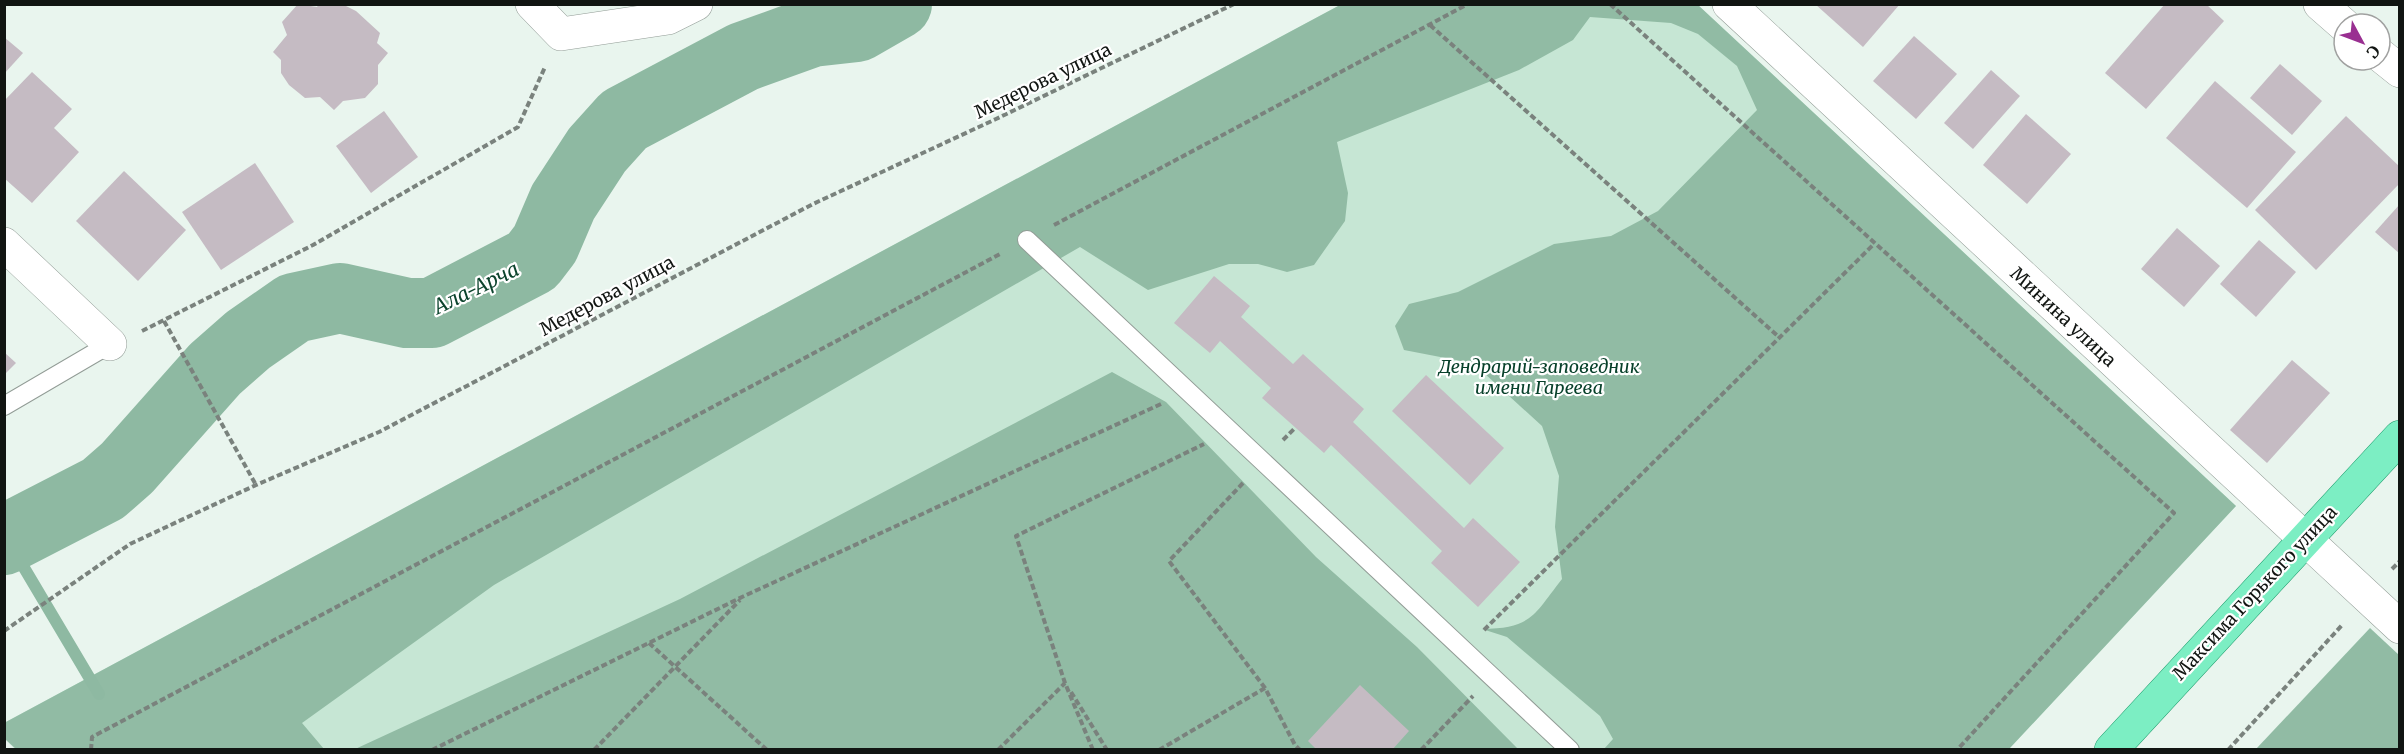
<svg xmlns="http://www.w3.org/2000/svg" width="2404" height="754" viewBox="0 0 2404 754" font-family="Merriweather,serif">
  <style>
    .green { fill: #c6e6d4 }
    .forest { fill: #91bba4 }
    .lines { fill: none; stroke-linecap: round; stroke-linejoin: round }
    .stream { stroke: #8eb9a2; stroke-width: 12 }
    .river { stroke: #8eb9a2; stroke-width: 70 }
    .building { fill: #c5bbc3 }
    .lane-casing { stroke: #929c96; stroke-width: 20 }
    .street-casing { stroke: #929c96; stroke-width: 34 }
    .primary-casing { stroke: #1d9a6b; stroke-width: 34 }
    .path { stroke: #7a827d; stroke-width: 4; stroke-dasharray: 6 3; stroke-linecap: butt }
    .lane { stroke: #fff; stroke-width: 18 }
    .street { stroke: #fff; stroke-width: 33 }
    .primary { stroke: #7ceec3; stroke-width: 33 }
    .labels { text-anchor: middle; stroke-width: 4.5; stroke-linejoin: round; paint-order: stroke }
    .street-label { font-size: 18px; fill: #111512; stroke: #fff }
    .park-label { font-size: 18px; font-style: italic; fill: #07402a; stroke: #fff }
    .water-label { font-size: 20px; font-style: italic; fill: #0c442d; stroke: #fff }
  </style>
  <rect width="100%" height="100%" fill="#e9f5ee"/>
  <!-- green -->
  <path class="green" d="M1340,5H1698L2236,506L2009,749L16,750L5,739L4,723Z"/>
  <!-- forest -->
  <g class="forest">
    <path d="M1340,5H1698L2236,506L2009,749H1604L1613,739L1600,716L1507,637L1482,629C1532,628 1533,616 1562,579L1555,527L1559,476L1542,426L1484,373L1461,361L1404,350L1395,326L1409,304L1458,292L1554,244L1611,236L1658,211L1757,110L1737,66L1698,34L1671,23L1590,17L1573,40L1519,70L1337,142L1348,193L1345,221L1314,265L1287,272L1258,264H1229L1148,290L1080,247L494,585L302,723L324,749H16L5,739L4,723Z"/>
    <path d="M1112,372L1166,402L1316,557L1417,647L1518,749L353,750L680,599Z"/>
    <path d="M2370,628L2399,655V749H2256Z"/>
  </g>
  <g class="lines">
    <!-- stream -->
    <path class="stream" d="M7,539L99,694"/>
    <!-- river -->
    <path class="river" d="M4,540L103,489L127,468L215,369L248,340L294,308L340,298L407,313H432L532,261L545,244L563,202L597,150L624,120L743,57L812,32L857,27L897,4"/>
  </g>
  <!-- building -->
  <g class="building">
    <path d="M298,4L317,7L319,4H342L356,11L380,33L377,43L388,53L378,65V84L365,98L343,101L334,110L320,97L305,98L289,85L281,73V60L273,52L287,35L282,22Z"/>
    <path d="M1815,4H1900L1863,47Z"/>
    <path d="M2165,4H2206L2224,21L2146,109L2105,73Z"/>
    <path d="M1914,36L1957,74L1916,119L1873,81Z"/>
    <path d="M4,37L23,53L4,74Z"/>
    <path d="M2280,64L2322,101L2292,135L2250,98Z"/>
    <path d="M1991,70L2020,96L1973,149L1944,123Z"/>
    <path d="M32,72L72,109L54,128L79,152L32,203L4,178V101Z"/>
    <path d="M2215,81L2296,152L2247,208L2166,138Z"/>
    <path d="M384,111L418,157L371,193L336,146Z"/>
    <path d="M2026,114L2071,154L2027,204L1983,165Z"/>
    <path d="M2346,116L2400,167V183L2316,270L2255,210Z"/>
    <path d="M255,163L294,222L221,270L182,212Z"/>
    <path d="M124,171L186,230L138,281L76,221Z"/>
    <path d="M2400,204V254L2375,232Z"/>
    <path d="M2177,228L2220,266L2184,307L2141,269Z"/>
    <path d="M2259,240L2296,272L2256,317L2220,284Z"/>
    <path d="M1214,276L1250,306L1241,317L1293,364L1303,354L1364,409L1353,422L1464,528L1473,518L1520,562L1478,607L1431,563L1442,551L1331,445L1324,453L1262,398L1271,388L1220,341L1210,353L1174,323Z"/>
    <path d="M4,352L16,363L4,375Z"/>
    <path d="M2292,360L2330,393L2267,463L2230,430Z"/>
    <path d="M1426,375L1504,448L1470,485L1392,411Z"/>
    <path d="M1360,685L1409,731L1392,750H1317L1308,741Z"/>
  </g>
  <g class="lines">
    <!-- lane casing -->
    <g class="lane-casing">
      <g id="lane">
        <path d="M1027,240L1570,750"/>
        <path d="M4,406L110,344"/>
      </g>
    </g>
    <!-- street casing -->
    <g class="street-casing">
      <g id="street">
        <path d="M532,4L561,34L668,18L696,4"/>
        <path d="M1729,4L2400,627"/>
        <path d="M2320,4L2344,25"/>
        <path d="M2380,55L2400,71"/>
        <path d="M4,244L110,344"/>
      </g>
    </g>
    <!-- primary casing -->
    <g class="primary-casing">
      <path id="primary" d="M2111,750L2400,437"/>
    </g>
    <!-- path -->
    <g class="path">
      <path d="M1610,4L2174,513L1957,750"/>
      <path d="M1430,25L1779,337"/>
      <path d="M1054,225L1468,4"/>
      <path d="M164,321L256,485"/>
      <path d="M142,331L313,245L518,127L545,67"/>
      <path d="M1283,440L1295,428"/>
      <path d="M1243,483L1169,561L1265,688L1295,745L1300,750"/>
      <path d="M2392,569L2400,561"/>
      <path d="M1484,630L1874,244"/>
      <path d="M4,631L130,544L256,485L379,432L813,204L996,119L1234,4"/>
      <path d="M649,643L767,750"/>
      <path d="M1071,692L1107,750"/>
      <path d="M91,750L92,737L1002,253"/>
      <path d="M432,750L742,597L1161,404"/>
      <path d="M594,750L740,600"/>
      <path d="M998,750L1065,683"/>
      <path d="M1093,750L1065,683L1016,536L1204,444"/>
      <path d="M1159,750L1265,688"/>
      <path d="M1421,750L1473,696"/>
      <path d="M2228,750L2343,624"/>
    </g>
    <!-- lane -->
    <use href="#lane" class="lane"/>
    <!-- street -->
    <use href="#street" class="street"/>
    <!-- primary -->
    <use href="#primary" class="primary"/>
  </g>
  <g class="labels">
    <!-- street labels -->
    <g class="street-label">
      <text transform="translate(1043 81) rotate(-26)" y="6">Медерова улица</text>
      <text transform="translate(607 296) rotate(-28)" y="6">Медерова улица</text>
      <text transform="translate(2063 317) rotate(43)" y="6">Минина улица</text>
      <text transform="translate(2255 593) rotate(-47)" y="6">Максима Горького улица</text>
    </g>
    <!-- park labels -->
    <g class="park-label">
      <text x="1539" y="373">Дендрарий-заповедник<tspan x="1539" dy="21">имени Гареева</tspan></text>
    </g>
    <!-- water labels -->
    <g class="water-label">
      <text transform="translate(476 288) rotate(-26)" y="7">Ала-Арча</text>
    </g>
  </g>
  <!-- border -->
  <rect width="2404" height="754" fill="none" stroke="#111512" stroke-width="12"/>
  <!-- north arrow -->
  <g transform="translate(2362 42) rotate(131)"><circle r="28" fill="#ffffff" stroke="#a0a1a0" stroke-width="1.5"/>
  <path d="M0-4.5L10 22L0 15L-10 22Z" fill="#992f91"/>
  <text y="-9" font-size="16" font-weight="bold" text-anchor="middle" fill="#111512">С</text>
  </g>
</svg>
